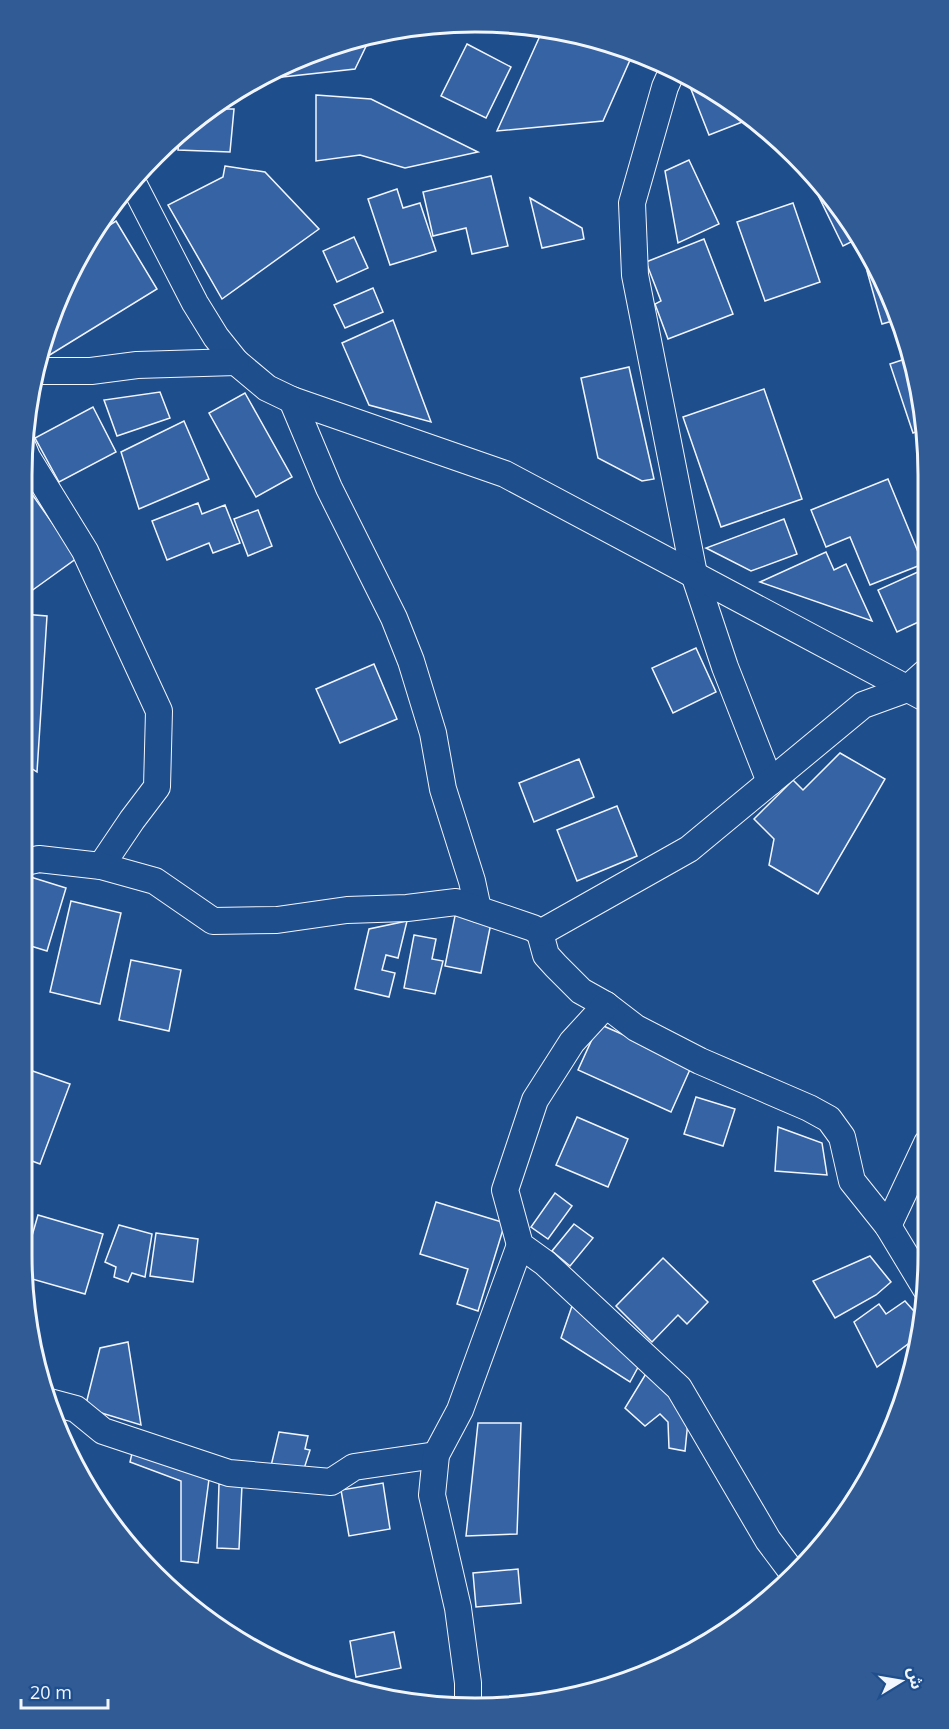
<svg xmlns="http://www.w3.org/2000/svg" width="949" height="1729" viewBox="0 0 949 1729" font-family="'Open Sans','Noto Sans Arabic',sans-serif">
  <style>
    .building { fill: #3563a3; stroke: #f2f6ff; stroke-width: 1.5 }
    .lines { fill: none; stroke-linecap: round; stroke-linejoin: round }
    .minor-casing { stroke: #f2f6ff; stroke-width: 28 }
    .minor { stroke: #1f4e8c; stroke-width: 26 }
    .rim { fill: none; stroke: #f2f6ff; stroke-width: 3 }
  </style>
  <rect width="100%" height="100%" fill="#1f4e8c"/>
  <!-- building -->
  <g class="building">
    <path d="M432,24L430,30L417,27Z"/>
    <path d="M544,27L621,45L634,51L603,121L497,131Z"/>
    <path d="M372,34L355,69L255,80L274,68L357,36Z"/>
    <path d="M467,44L511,67L486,118L441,96Z"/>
    <path d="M685,74L702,82L750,119L709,135Z"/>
    <path d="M316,95L371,99L478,152L405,168L360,155L316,161Z"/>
    <path d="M208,109H234L230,152L178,150L180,132Z"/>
    <path d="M689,160L719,224L678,243L665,171Z"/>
    <path d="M225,166L265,172L319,229L222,299L168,205L223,177Z"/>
    <path d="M491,176L508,246L472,254L466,228L433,236L423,192Z"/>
    <path d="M397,189L403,208L420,203L436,251L390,265L368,199Z"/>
    <path d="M826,191L852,223L859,238L843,246L818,195Z"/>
    <path d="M530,198L582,228L584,239L542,248Z"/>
    <path d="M793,203L820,282L765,301L737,222Z"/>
    <path d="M116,221L157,289L35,364L37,357L82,247L88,239Z"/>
    <path d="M354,237L368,268L337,282L323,251Z"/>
    <path d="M704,239L733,314L668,339L655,304L661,301L646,262Z"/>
    <path d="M874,269L899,319L882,324L867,271Z"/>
    <path d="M373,288L383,312L345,328L334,305Z"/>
    <path d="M393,320L431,422L369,405L342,343Z"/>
    <path d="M911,357L924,416V429L913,433L890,364Z"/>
    <path d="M629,367L654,479L642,481L598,458L581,378Z"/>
    <path d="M764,389L802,499L721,527L683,417Z"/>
    <path d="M160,392L170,418L117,436L104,400Z"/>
    <path d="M245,393L292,477L256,497L209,413Z"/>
    <path d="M93,407L116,452L59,482L35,438Z"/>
    <path d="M184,421L209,479L139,509L121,452Z"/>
    <path d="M888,479L923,564L870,585L850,537L826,547L811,510Z"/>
    <path d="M22,480L77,558L23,597L22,595Z"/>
    <path d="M198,503L202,514L225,505L240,543L213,553L209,543L167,560L152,521Z"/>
    <path d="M258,510L272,546L248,556L234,519Z"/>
    <path d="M784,519L797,554L751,571L706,548Z"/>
    <path d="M826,552L834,570L846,564L872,621L760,582Z"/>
    <path d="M920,571L925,583V619L897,632L878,590Z"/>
    <path d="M22,614L47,616L37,772L22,762Z"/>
    <path d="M696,648L716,692L673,713L652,668Z"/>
    <path d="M374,664L397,719L340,743L316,689Z"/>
    <path d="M840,753L885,779L818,894L769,865L774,839L754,819L793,780L803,790Z"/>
    <path d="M579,759L594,797L534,822L519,783Z"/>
    <path d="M617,806L637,856L577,881L557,830Z"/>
    <path d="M21,874L66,888L47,951L21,943Z"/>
    <path d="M71,901L121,913L100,1004L50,992Z"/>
    <path d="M456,911L492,918L481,973L445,966Z"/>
    <path d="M407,921L398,958L386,955L382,970L395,973L389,997L355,989L369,929Z"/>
    <path d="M414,935L436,939L432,959L443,961L435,994L404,988Z"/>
    <path d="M131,960L181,970L169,1031L119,1020Z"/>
    <path d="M599,1024L692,1065L671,1112L578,1070Z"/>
    <path d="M21,1067L70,1084L40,1164L21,1157Z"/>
    <path d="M696,1097L735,1109L723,1146L684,1134Z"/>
    <path d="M577,1117L628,1139L608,1187L556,1165Z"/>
    <path d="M778,1127L822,1143L827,1175L775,1171Z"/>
    <path d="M555,1193L572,1206L548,1239L531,1227Z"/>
    <path d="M436,1202L505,1223L478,1311L457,1304L468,1269L420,1254Z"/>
    <path d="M38,1215L103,1234L85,1294L25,1277L23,1267Z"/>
    <path d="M574,1224L593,1238L570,1266L552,1251Z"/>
    <path d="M119,1225L152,1234L145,1277L132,1273L128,1282L114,1277L116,1267L105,1262Z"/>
    <path d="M156,1233L198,1239L193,1282L150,1276Z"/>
    <path d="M870,1256L891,1282L876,1295L835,1318L813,1281Z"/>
    <path d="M663,1258L708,1302L687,1324L678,1315L652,1342L616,1306Z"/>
    <path d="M905,1301L920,1318L916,1338L877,1367L854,1322L879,1304L886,1314Z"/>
    <path d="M572,1306L642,1360L630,1382L561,1338Z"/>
    <path d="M128,1342L141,1425L85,1408L100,1348Z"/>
    <path d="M647,1372L662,1386L688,1421L685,1451L669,1448L668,1422L660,1414L645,1426L625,1408Z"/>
    <path d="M478,1423H521L517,1534L466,1536Z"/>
    <path d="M279,1432L308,1436L305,1449L310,1450L303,1472L271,1466Z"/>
    <path d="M133,1449L209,1479L198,1563L181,1561V1481L130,1462Z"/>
    <path d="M383,1483L390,1529L349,1536L341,1490Z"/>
    <path d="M219,1484L242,1485L239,1549L217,1548Z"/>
    <path d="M518,1569L521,1603L476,1607L473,1573Z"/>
    <path d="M394,1632L401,1668L356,1677L350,1641Z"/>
  </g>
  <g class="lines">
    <!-- minor casing -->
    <g class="minor-casing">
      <g id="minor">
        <path d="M673,69L665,87L632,203L635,275L694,574L725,667L770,782"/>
        <path d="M131,179L195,303L216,337L236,362L267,388L292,400L505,474L925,698"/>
        <path d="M34,371H91L137,365L236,362"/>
        <path d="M292,400L329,488L394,618L411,661L433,733L443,789L472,881L478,909"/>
        <path d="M22,445L27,457L85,551L159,711L157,787L132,820L101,866"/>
        <path d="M21,863L39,859L101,866L155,881L213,921L277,920L347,910L407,908L456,902L533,928L540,933L546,955L556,966L581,991L606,1005L636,1028L700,1061L809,1108L829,1119L842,1137L852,1181L888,1226L926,1289"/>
        <path d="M540,933L689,849L863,705L907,689L925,673"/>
        <path d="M606,1005L572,1042L535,1100L505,1190L520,1245L545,1263L679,1388L768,1540L792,1572"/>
        <path d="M888,1226L927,1143"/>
        <path d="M46,1401L76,1409L103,1431L229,1473L331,1482L354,1467L436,1455"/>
        <path d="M468,1703V1683L458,1608L432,1495L436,1455L460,1410L520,1245"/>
      </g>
    </g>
    <!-- minor -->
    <use href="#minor" class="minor"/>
  </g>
  <!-- crop -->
  <path d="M0 0H949V1729H0ZM475 32H475A443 443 0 0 1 918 475V1255A443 443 0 0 1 475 1698H475A443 443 0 0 1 32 1255V475A443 443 0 0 1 475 32Z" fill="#305b95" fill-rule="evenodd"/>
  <path class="rim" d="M475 32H475A443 443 0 0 1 918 475V1255A443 443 0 0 1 475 1698H475A443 443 0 0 1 32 1255V475A443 443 0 0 1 475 32Z"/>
  <!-- north arrow -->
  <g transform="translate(901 1681) rotate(79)" stroke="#1f4e8c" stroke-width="4.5" paint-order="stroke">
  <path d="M0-4.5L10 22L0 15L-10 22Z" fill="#f2f6ff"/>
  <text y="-9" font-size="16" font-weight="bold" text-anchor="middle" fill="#f2f6ff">ش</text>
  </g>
  <!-- scale -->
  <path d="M21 1699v9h87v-9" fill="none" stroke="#f2f6ff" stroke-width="3"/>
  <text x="30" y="1699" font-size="18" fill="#f2f6ff" stroke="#1f4e8c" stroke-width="4.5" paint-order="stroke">20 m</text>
</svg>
